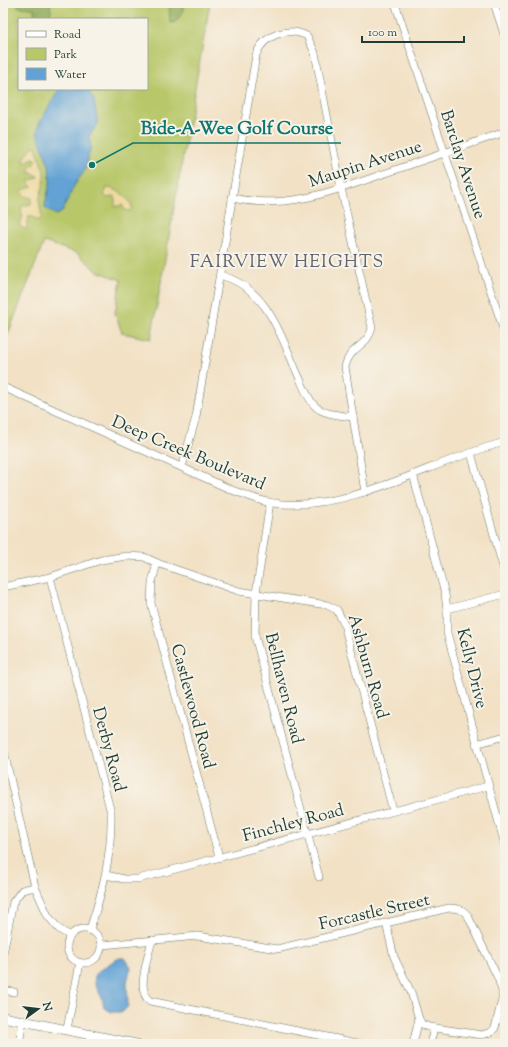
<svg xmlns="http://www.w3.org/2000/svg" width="508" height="1047" viewBox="0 0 508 1047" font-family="'Sorts Mill Goudy',serif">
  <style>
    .green { fill: #b8c769; stroke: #6c824e; fill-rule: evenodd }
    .forest { fill: #92ac5d; stroke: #587448 }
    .sand { fill: #eeda9e; stroke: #868c69 }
    .water { fill: #62a2d4; stroke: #407084 }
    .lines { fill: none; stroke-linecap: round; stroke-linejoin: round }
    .minor-casing { stroke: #697667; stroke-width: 8 }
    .major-casing { stroke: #697667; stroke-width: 10 }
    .minor { stroke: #fff; stroke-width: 7 }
    .major { stroke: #fff; stroke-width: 9 }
    .labels { text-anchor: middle; stroke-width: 4; stroke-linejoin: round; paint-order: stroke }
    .street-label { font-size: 17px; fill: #1f3d34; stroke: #f7f3e8 }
    .neighbourhood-label { font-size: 18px; letter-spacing: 1px; fill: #63646e; stroke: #f7f3e8 }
    .leader { fill: none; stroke: #0f766e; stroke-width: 1.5 }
    .callout-dot { fill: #0f766e; stroke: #f7f3e8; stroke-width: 1.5 }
    .callout-label { font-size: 18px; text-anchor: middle; font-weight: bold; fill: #0f766e; stroke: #f7f3e8; stroke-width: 4; stroke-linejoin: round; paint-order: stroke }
  </style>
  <rect width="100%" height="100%" fill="#f7f3e8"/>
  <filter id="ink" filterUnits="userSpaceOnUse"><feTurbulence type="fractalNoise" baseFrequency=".025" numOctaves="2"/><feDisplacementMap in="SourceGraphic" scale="8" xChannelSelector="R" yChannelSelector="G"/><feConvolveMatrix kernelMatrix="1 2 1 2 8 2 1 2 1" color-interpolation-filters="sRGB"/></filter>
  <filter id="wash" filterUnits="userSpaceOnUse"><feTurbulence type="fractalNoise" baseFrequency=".012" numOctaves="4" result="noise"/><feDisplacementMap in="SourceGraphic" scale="16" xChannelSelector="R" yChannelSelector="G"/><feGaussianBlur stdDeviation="0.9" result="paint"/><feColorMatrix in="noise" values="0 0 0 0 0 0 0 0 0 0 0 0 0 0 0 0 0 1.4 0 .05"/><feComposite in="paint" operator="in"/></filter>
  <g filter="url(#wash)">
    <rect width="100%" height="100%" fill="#f2e1c5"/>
    <!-- green -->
    <path class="green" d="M3,3H210L151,339L122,333L115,313L121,280L97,271L77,253L44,242L3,347ZM19,19H147V89H19Z"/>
    <!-- forest -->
    <g class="forest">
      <path d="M15,3H50L51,10L49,19H35L34,8L19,7Z"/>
      <path d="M169,3H184L182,14L174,23L170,22Z"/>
    </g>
    <!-- sand -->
    <g class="sand">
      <path d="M33,146L36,147L44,172V183L39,200L42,219L39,220L29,216L26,230L19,225L23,217L21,212L22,206L31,204L32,198L24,196L22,190L32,187L28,181L38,178L37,175L29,172V169L34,164L36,159L33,158L25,162L23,160Z"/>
      <path d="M107,188C116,188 131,198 132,208L130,211L125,210L122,205L115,207V196L108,198L104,195Z"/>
    </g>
    <!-- water -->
    <g class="water">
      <path d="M59,89H88L94,100L98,124L89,136L91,146L85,170L74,186L62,212L56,215L45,208V204L50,183L49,166L37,133L39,124Z"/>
      <path d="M120,958H125L131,967L127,982L128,1006L123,1012H112L104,1008C103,1004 103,1000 101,996C93,982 90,975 106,966C111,963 114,960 120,958Z"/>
    </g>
  </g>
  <g filter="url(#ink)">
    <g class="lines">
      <!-- minor casing -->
      <g class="minor-casing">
        <g id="minor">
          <path d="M395,3L505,334"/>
          <path d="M494,3L505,37"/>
          <path d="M232,198C290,211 338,189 392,171C430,158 467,145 505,132"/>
          <path d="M220,275C269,288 281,338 300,379C304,388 308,399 315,406C324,415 341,415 353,417"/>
          <path d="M3,387L232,490C248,496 264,503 282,504C360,508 431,461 505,442"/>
          <path d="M471,453L505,574"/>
          <path d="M182,467L196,417L256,55C263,35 288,26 307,36L315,53L341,188L372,328C368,347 350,345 345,367L365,492"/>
          <path d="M413,474L445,594L447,609V633L505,845"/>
          <path d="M270,502L256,593L255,636L319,877"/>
          <path d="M157,563L152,582L151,603L219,857"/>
          <path d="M50,577L111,813C112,855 103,890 90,929"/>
          <path d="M3,587L50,577L101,560L127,556L144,557L157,563L239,591L327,605L337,610L344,624L393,811"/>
          <path d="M447,609L505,594"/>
          <path d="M476,744L505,736"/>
          <path d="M3,747L35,887L48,916L59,929L70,936"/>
          <path d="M106,875L124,879H138L488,786"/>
          <circle cx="84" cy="946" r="17"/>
          <path d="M152,940C149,954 135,992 150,1001L362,1044"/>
          <path d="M102,945L198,936L277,949L449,908C458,908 463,909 468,916L498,978L502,991V1000L495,1028L491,1032L482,1035L429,1027L422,1024L419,1019L411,992L394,957L386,923"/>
          <path d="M3,954L13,902L22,890L35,887"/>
          <path d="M3,990L14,992"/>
          <path d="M67,1029L80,963"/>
          <path d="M19,1044L23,1021"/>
          <path d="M97,1044L99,1036"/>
          <path d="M413,1044L419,1019"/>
          <path d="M430,1044L434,1028"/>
        </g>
      </g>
      <!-- major casing -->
      <g class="major-casing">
        <path id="major" d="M3,1017L136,1044"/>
      </g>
      <!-- minor -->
      <use href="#minor" class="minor"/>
      <!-- major -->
      <use href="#major" class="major"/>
    </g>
  </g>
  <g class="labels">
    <!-- street labels -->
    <g class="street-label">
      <text transform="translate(365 163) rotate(-18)" y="6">Maupin Avenue</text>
      <text transform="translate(464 164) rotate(72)" y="6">Barclay Avenue</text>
      <text transform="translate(189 452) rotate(23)" y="6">Deep Creek Boulevard</text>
      <text transform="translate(369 666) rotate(74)" y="6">Ashburn Road</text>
      <text transform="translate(473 668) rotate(76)" y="6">Kelly Drive</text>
      <text transform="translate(285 688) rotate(76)" y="6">Bellhaven Road</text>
      <text transform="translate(194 706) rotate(75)" y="6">Castlewood Road</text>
      <text transform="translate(110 749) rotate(75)" y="6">Derby Road</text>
      <text transform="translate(293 822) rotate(-15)" y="6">Finchley Road</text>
      <text transform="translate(374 911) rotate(-13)" y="6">Forcastle Street</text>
    </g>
    <!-- neighbourhood labels -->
    <g class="neighbourhood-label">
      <text x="287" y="267">FAIRVIEW HEIGHTS</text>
    </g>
  </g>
  <!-- callouts -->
  <path class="leader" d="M92 165L133 143H341"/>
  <circle class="callout-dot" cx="92" cy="165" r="4"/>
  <g class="callout-label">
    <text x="237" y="134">Bide-A-Wee Golf Course</text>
  </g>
  <!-- margin -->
  <rect width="508" height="1047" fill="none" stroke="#f7f3e8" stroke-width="16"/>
  <!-- legend -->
  <rect x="18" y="18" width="130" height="72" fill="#f7f3e8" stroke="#a1aaa0"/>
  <rect x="26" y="31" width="20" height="6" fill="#ffffff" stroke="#a1aaa0"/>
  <text x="54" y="38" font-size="12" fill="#1f3d34">Road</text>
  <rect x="26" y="48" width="20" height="12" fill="#b8c769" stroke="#a1aaa0"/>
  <text x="54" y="58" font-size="12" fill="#1f3d34">Park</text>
  <rect x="26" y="68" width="20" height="12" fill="#62a2d4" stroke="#a1aaa0"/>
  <text x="54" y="78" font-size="12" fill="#1f3d34">Water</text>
  <!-- north arrow -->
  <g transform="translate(38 1009) rotate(75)" stroke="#f7f3e8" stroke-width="3" paint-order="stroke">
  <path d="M0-3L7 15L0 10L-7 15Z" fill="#1f3d34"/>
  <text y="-6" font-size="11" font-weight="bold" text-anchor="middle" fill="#1f3d34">N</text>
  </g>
  <!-- scale -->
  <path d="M362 36v6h102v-6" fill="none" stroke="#1f3d34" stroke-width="2"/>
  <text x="368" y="36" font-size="12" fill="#1f3d34" stroke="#f7f3e8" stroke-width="3" paint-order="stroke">100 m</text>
</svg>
